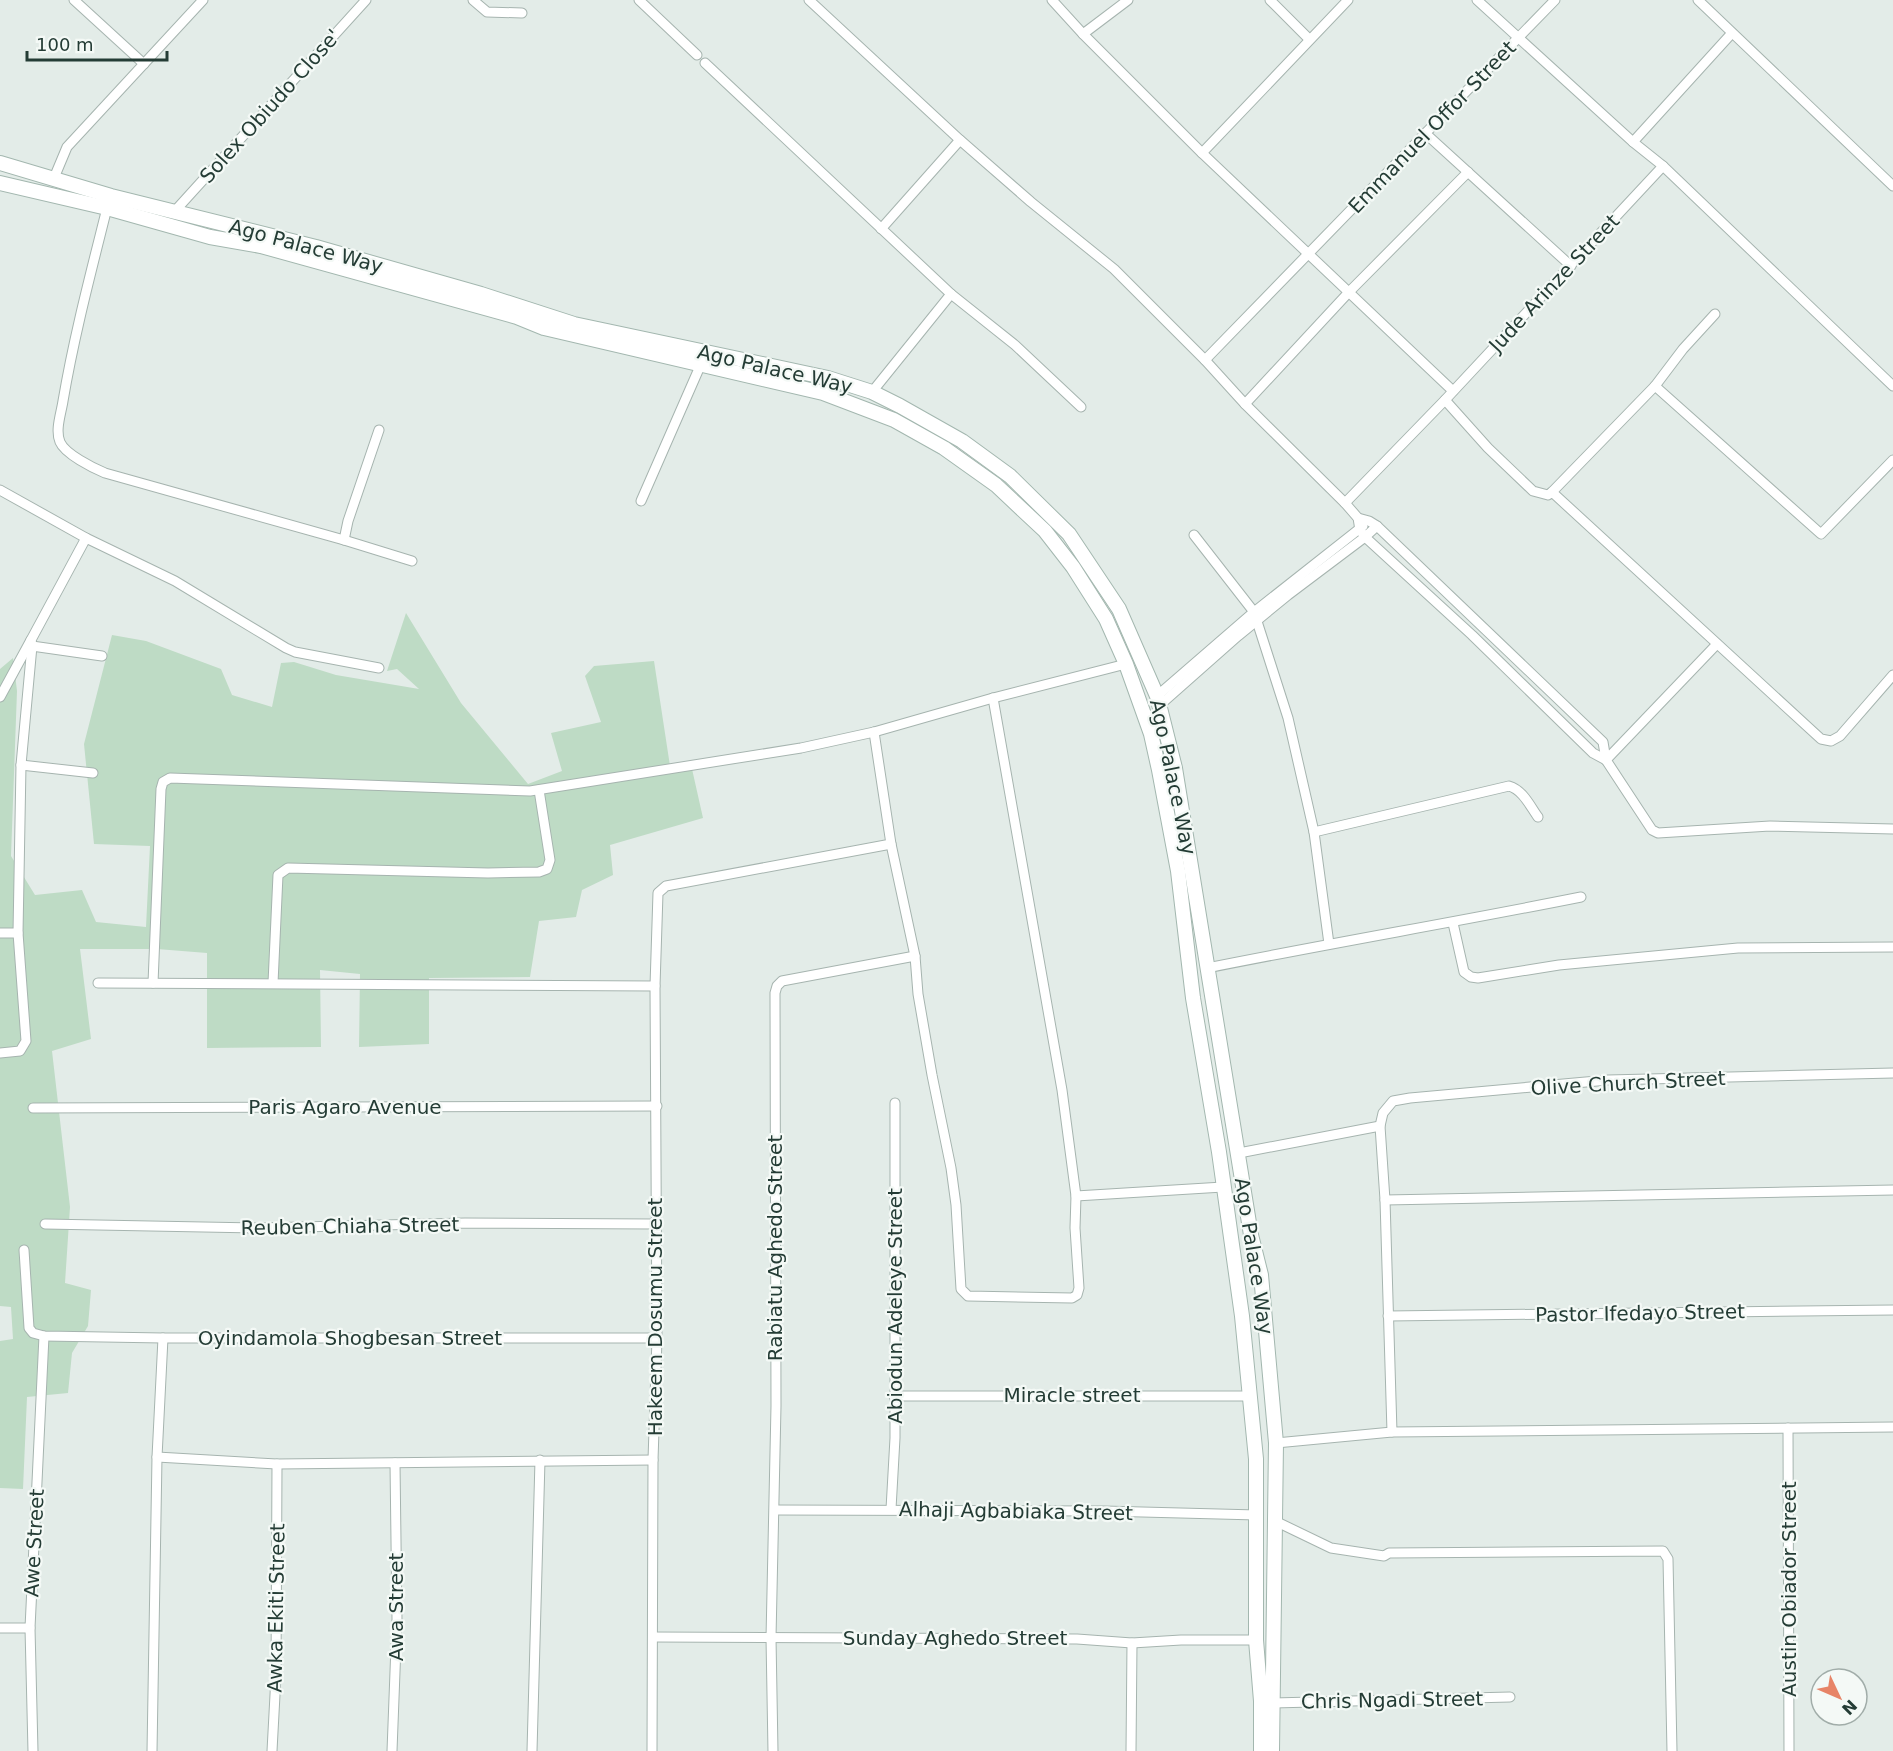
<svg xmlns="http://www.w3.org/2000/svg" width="1893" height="1751" viewBox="0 0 1893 1751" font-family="'DejaVu Sans',sans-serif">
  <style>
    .green { fill: #bedbc5 }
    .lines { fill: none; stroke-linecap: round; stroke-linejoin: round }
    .minor-casing { stroke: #a6b4af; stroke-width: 11 }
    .secondary-casing { stroke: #a3b7af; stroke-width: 16 }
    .minor { stroke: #fff; stroke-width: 9 }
    .secondary { stroke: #fff; stroke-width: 14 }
    .labels { text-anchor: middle; stroke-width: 4.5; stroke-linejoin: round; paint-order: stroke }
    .street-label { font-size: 20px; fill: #243c35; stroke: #f4f9f6 }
  </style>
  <rect width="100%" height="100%" fill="#e3ece8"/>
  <!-- green -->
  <path class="green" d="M406,613L461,703L528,784L562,771L551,733L601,722L585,676L594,666L654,661L670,766L692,769L703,818L610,845L613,875L582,890L576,917L539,921L530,977L429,978V1044L359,1047L360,974L320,970L321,1047L207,1048V953L157,949H80L91,1039L52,1051L70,1207L65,1283L91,1290L88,1326L72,1353L68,1393L27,1397L23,1489L0,1488V1341L13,1339L11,1307L0,1306V669L13,658L17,691L11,856L35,895L82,890L96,922L146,927L150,846L94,844L84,744L112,635L146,641L221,669L232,695L272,707L281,663L294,662L336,675L419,689L397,669L387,671Z"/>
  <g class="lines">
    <!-- minor casing -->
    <g class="minor-casing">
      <g id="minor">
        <path d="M74,0L144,64"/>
        <path d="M473,0L487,12L522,13"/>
        <path d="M639,0L697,55"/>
        <path d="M809,0L960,140L1031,202L1114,269L1205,360L1245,404L1345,503"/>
        <path d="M1052,0L1083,34L1202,153L1453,391"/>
        <path d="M1270,0L1309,39"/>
        <path d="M1477,0L1633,142L1663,166L1893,386"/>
        <path d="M1698,0L1893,186"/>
        <path d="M1083,34L1128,0"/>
        <path d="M705,63L951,294L1015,345L1081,407"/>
        <path d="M1425,133L1571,266"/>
        <path d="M1633,142L1732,33"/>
        <path d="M1202,153L1348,0"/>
        <path d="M54,178L67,147L203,0"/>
        <path d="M107,208C91,272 74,336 63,401C61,414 55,430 60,442C65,454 93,468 105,473L344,540"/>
        <path d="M174,212L366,0"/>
        <path d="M881,229L960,140"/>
        <path d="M1205,360L1555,0"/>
        <path d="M1655,386L1821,534L1893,460"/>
        <path d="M872,392L951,294"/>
        <path d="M1445,400L1488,448L1533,491L1548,495L1552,492L1821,739L1831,741L1840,736L1893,675"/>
        <path d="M1245,404L1349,292L1468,172"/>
        <path d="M379,430L348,521L344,540L412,561"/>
        <path d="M0,490L86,538L175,581L286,648L295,652L379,668"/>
        <path d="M1552,492L1655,386L1683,349L1715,314"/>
        <path d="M641,501L701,364"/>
        <path d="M1358,518L1369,521L1377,526L1603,742L1606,760L1652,830L1658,833L1770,826L1893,829"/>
        <path d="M1194,535L1254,612L1288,718L1314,832L1329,944"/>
        <path d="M32,646L102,656"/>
        <path d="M1157,696L1254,612L1363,526"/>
        <path d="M0,697L31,640"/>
        <path d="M1160,705L1238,636L1288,595L1365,537L1377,526"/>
        <path d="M874,732L891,844L915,956L918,994L932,1075L951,1168L956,1205L961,1289L968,1296L1072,1298L1077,1295L1079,1288L1075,1228L1076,1196L1062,1090L993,698"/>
        <path d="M1606,760L1593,753L1472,635L1365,537L1360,530L1358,518L1345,503L1445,400L1663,166"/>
        <path d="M1606,760L1717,644"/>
        <path d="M21,765L93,773"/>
        <path d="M1314,832L1509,786C1523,790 1530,806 1538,817"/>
        <path d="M1453,923L1464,972L1471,977L1478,978L1559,965L1738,948L1893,947"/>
        <path d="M0,933H18"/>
        <path d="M1207,968C1331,943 1456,922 1581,897"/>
        <path d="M98,983L655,986"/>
        <path d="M153,983L161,789L163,782L170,778L530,791L801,748L874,732L993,698L1126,664"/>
        <path d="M273,983L278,875L288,868L488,873L539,872L547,869L550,860L539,790"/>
        <path d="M0,1053L20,1051L26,1041L18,933L21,765L32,646L31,640L86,538"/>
        <path d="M33,1108L657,1106"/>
        <path d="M1239,1153L1380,1126"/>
        <path d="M1076,1196L1223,1187"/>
        <path d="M1385,1200L1893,1190"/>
        <path d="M45,1224L259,1228L465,1223L655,1224"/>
        <path d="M24,1250L29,1328L33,1333L44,1336L163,1338H657"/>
        <path d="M1388,1316L1893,1310"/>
        <path d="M894,1396H1250"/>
        <path d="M1788,1428L1789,1751"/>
        <path d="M1392,1432L1385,1200L1380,1126L1383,1113L1393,1101L1410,1098L1608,1080L1893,1073"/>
        <path d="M1276,1443L1392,1432L1893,1427"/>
        <path d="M157,1457L277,1464L653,1460"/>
        <path d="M891,1509L895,1438V1103"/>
        <path d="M775,1510L1104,1511L1257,1515"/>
        <path d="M1275,1521L1331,1548L1384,1556L1389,1553L1663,1551L1668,1559L1672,1751"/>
        <path d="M0,1628H30"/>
        <path d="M653,1637L1077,1639L1132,1643L1181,1640H1256"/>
        <path d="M1273,1703L1510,1697"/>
        <path d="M33,1751L30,1628L44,1336"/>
        <path d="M152,1751L157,1457L163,1338"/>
        <path d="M272,1751L276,1676L277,1464"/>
        <path d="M392,1751L397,1619L395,1463"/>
        <path d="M532,1751L540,1460"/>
        <path d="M652,1751L653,1460L657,1338L655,986L658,893L666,886L891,844"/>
        <path d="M773,1751L771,1638L776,1406L775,993L777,986L782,981L915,956"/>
        <path d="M1131,1751L1132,1643"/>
      </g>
    </g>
    <!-- secondary casing -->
    <g class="secondary-casing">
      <g id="secondary">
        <path d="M0,163L111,196L316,247L481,294L574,324L828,378L872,392L900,406L962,441L1010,476L1069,534L1119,609L1157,696L1175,768L1251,1235L1261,1275L1276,1443L1272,1751"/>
        <path d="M0,183L107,208L210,237L261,246L517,317L544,328L823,393L894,420L944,448L996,485L1045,531L1073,567L1106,619L1126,664L1151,734L1159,770L1178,871L1193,998L1219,1152L1242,1316L1256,1459V1640L1261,1701V1751"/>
      </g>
    </g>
    <!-- minor -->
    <use href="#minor" class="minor"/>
    <!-- secondary -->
    <use href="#secondary" class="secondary"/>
  </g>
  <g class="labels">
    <!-- street labels -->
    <g class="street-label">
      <text transform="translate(270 106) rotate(-48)" y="7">Solex Obiudo Close'</text>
      <text transform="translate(1432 127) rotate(-46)" y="7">Emmanuel Offor Street</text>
      <text transform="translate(306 246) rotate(15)" y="7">Ago Palace Way</text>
      <text transform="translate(1554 283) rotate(-47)" y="7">Jude Arinze Street</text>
      <text transform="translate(775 369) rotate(13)" y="7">Ago Palace Way</text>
      <text transform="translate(1173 777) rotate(78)" y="7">Ago Palace Way</text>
      <text transform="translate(1628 1083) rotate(-3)" y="7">Olive Church Street</text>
      <text x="345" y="1114">Paris Agaro Avenue</text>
      <text transform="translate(350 1226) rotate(-1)" y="7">Reuben Chiaha Street</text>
      <text transform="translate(775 1248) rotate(-90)" y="7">Rabiatu Aghedo Street</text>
      <text transform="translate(1254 1256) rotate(81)" y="7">Ago Palace Way</text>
      <text transform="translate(895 1306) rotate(-90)" y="7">Abiodun Adeleye Street</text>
      <text transform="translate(1640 1313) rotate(-1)" y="7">Pastor Ifedayo Street</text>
      <text transform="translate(655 1317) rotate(-90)" y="7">Hakeem Dosumu Street</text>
      <text x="350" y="1345">Oyindamola Shogbesan Street</text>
      <text x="1072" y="1402">Miracle street</text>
      <text transform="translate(1016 1511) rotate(1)" y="7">Alhaji Agbabiaka Street</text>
      <text transform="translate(34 1543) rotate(-87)" y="7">Awe Street</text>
      <text transform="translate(1789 1589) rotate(-90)" y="7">Austin Obiador Street</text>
      <text transform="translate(396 1607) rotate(-90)" y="7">Awa Street</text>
      <text transform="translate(276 1608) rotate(-89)" y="7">Awka Ekiti Street</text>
      <text x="955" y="1645">Sunday Aghedo Street</text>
      <text transform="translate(1392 1700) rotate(-1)" y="7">Chris Ngadi Street</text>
    </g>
  </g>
  <!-- north arrow -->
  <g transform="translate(1839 1697) rotate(134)"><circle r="28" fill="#f4f9f6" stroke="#a1ada9" stroke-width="1.5"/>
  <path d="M0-4.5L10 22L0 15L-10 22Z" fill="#e78467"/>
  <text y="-9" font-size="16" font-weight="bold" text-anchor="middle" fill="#243c35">N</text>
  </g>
  <!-- scale -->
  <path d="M27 51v9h140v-9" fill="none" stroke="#243c35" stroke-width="3"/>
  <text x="36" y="51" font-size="18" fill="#243c35" stroke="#f4f9f6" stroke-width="4.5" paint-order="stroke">100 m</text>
</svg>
